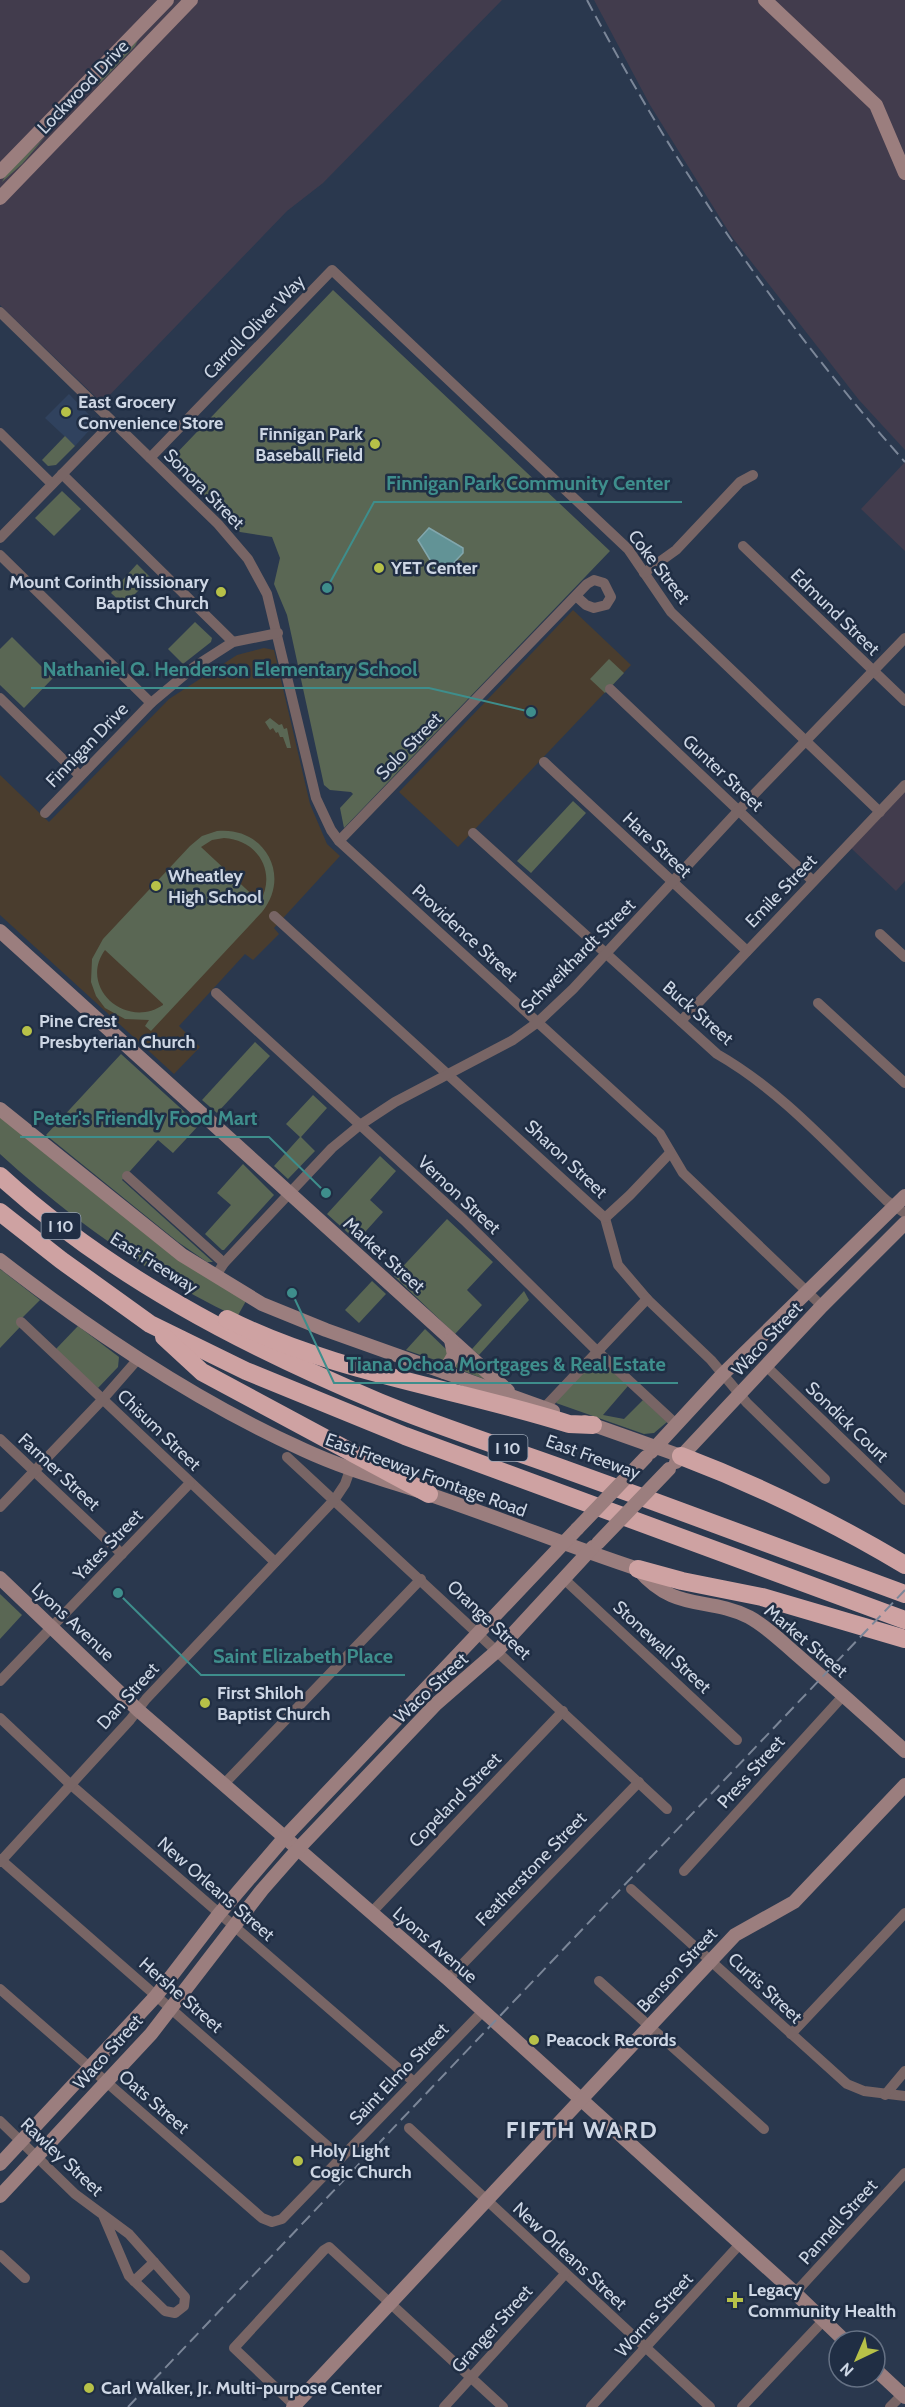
<svg xmlns="http://www.w3.org/2000/svg" width="905" height="2407" viewBox="0 0 905 2407" font-family="Cabin,sans-serif">
  <style>
    .built { fill: #30425e }
    .industrial { fill: #423c4d }
    .education { fill: #4a3d2e }
    .green { fill: #5a6754; fill-rule: evenodd }
    .water { fill: #629396; stroke: #82a7ad; stroke-width: 1.5 }
    .lines { fill: none; stroke-linecap: round; stroke-linejoin: round }
    .street { stroke: #786565; stroke-width: 10 }
    .secondary { stroke: #9b7e7e; stroke-width: 14 }
    .highway { stroke: #cea2a2; stroke-width: 18 }
    .rail { stroke: #7b8698; stroke-width: 2; stroke-dasharray: 12 6; stroke-linecap: butt }
    .secondary-bridge { stroke: #9b7e7e; stroke-width: 14 }
    .poi-dot { fill: #b7c148; stroke: #202e44; stroke-width: 2 }
    .labels { text-anchor: middle; stroke-width: 5; stroke-linejoin: round; paint-order: stroke }
    .shield { fill: #202e44; stroke: #99a4b4; stroke-width: 1.5 }
    .shield-label { font-size: 16px; font-weight: bold; fill: #cdd6e4 }
    .street-label { font-size: 18px; fill: #cdd6e4; stroke: #202e44 }
    .poi-label { font-size: 18px; font-weight: bold; fill: #cdd6e4; stroke: #202e44; text-anchor: start }
    .district-label { font-size: 24px; font-weight: bold; letter-spacing: 1.5px; fill: #cdd6e4; stroke: #202e44 }
    .leader { fill: none; stroke: #3e8e8c; stroke-width: 2 }
    .callout-dot { fill: #3e8e8c; stroke: #202e44; stroke-width: 2 }
    .callout-label { font-size: 20px; text-anchor: middle; font-weight: bold; fill: #3e8e8c; stroke: #202e44; stroke-width: 5; stroke-linejoin: round; paint-order: stroke }
  </style>
  <rect width="100%" height="100%" fill="#2a384e"/>
  <!-- built -->
  <path class="built" d="M69,394L94,420V425L75,446L45,418Z"/>
  <!-- industrial -->
  <g class="industrial">
    <path d="M0,0H502L323,183L287,211L102,403L0,305Z"/>
    <path d="M594,0H905V450L859,400L732,237L650,105Z"/>
    <path d="M905,462V551L861,509Z"/>
    <path d="M905,792V881L896,891L851,848Z"/>
  </g>
  <!-- education -->
  <g class="education">
    <path d="M573,610L631,665L458,847L399,792Z"/>
    <path d="M264,648L274,650L310,804L327,844L340,856L274,928L279,934L253,960L245,954L179,1026L200,1047L174,1074L0,915V775L49,822L169,699L237,655Z"/>
  </g>
  <!-- green -->
  <g class="green">
    <path d="M138,40L135,46L101,82L95,86L99,78Z"/>
    <path d="M45,137L22,164L2,182L6,174Z"/>
    <path d="M333,290L610,551L344,828L340,808L353,794L351,792L330,790L324,785L287,615L274,584L280,558L272,537L240,532L173,464L172,458Z"/>
    <path d="M65,436L75,446L56,465L48,466L42,460Z"/>
    <path d="M62,491L81,509L54,536L35,518Z"/>
    <path d="M137,564L151,578L124,605L111,593Z"/>
    <path d="M195,622L212,638L211,642L183,664L168,649Z"/>
    <path d="M12,637L53,678L24,708L0,685V649Z"/>
    <path d="M609,659L624,673L605,693L590,679Z"/>
    <path d="M270,718L279,725L282,724L284,729L287,728L291,748H287L283,737H280L278,732L276,733L273,728L270,730L265,722Z"/>
    <path d="M573,801L586,813L531,873L517,861Z"/>
    <path d="M217,831C264,826 292,875 262,912L151,1031L145,1026L149,1020L125,1019L105,1008L96,996L91,982L92,959L103,939L190,846L202,836ZM224,838C258,840 277,872 260,902L201,847L212,840ZM105,950L163,1004V1005C126,1030 78,987 105,950Z"/>
    <path d="M255,1042L270,1056L217,1113L202,1100Z"/>
    <path d="M121,1054L199,1125L173,1153L158,1140L122,1180L213,1262H207L178,1242L46,1135Z"/>
    <path d="M313,1095L327,1108L301,1137L315,1151L288,1179L274,1166L300,1137L286,1124Z"/>
    <path d="M0,1115L179,1259L246,1301L237,1317C150,1276 71,1219 0,1154Z"/>
    <path d="M380,1156L396,1171L370,1200L383,1212L357,1241L327,1214Z"/>
    <path d="M243,1164L274,1195L224,1250H222L205,1234L231,1205L217,1193Z"/>
    <path d="M447,1219L493,1262L467,1290L482,1305L455,1334L394,1276Z"/>
    <path d="M0,1269L40,1300L19,1321L20,1327L0,1348Z"/>
    <path d="M372,1281L386,1294L359,1323L345,1310Z"/>
    <path d="M524,1291L529,1300L479,1355L472,1349Z"/>
    <path d="M78,1326L119,1357L118,1367L98,1388L55,1350Z"/>
    <path d="M425,1329L450,1353L444,1363L406,1350Z"/>
    <path d="M459,1354L492,1382L453,1367Z"/>
    <path d="M598,1358L628,1386L603,1415L624,1419L643,1400L667,1422L654,1433L644,1434L556,1403L559,1397Z"/>
    <path d="M0,1594L22,1615L0,1639Z"/>
  </g>
  <!-- water -->
  <path class="water" d="M429,528L463,548V553L444,573H438L418,540Z"/>
  <g class="lines">
    <!-- street -->
    <g class="street">
      <path d="M0,312L218,524L248,559L267,594L316,798L331,830L339,841L660,1134L683,1173L822,1306"/>
      <path d="M0,433L52,484"/>
      <path d="M150,458L332,270L628,549L671,612L880,812"/>
      <path d="M62,474L233,642"/>
      <path d="M0,538L112,423"/>
      <path d="M743,546L905,701"/>
      <path d="M0,555L151,703"/>
      <path d="M644,573L676,550L740,482L753,475"/>
      <path d="M610,689L813,881"/>
      <path d="M0,698L80,776"/>
      <path d="M544,762L747,951"/>
      <path d="M45,813L151,703L194,667L233,642L278,633"/>
      <path d="M473,833L717,1054C782,1091 833,1150 887,1201L905,1213"/>
      <path d="M339,841L587,584L594,580L604,583L611,597L606,605L594,608L586,605L576,596"/>
      <path d="M274,916L605,1218L618,1265L647,1299L711,1360L747,1403L825,1479"/>
      <path d="M880,934L905,957"/>
      <path d="M216,993L464,1220L597,1351L676,1424"/>
      <path d="M818,1003L905,1083"/>
      <path d="M681,1021L905,785"/>
      <path d="M127,1176L224,1263"/>
      <path d="M605,1218L630,1195L670,1153"/>
      <path d="M215,1277L224,1263L332,1148L360,1125L395,1102L513,1040L538,1022L573,989L738,811L905,638"/>
      <path d="M21,1322L275,1562"/>
      <path d="M767,1367L905,1500"/>
      <path d="M544,1408L647,1299"/>
      <path d="M0,1439L122,1554"/>
      <path d="M287,1457L667,1809"/>
      <path d="M0,1507L103,1399L138,1359"/>
      <path d="M564,1579L737,1740"/>
      <path d="M0,1681L190,1483"/>
      <path d="M0,1718L70,1784L414,2082"/>
      <path d="M224,1784L421,1579"/>
      <path d="M0,1859L340,2157"/>
      <path d="M0,1862L130,1720L146,1699L335,1499L345,1484L350,1470"/>
      <path d="M684,1871L843,1696"/>
      <path d="M631,1889L847,2084L864,2091L905,2096"/>
      <path d="M371,1913L563,1711"/>
      <path d="M448,1979L639,1782"/>
      <path d="M599,1981L764,2129"/>
      <path d="M0,1989L262,2218L272,2222L282,2219L483,2011"/>
      <path d="M791,2034L905,1913"/>
      <path d="M885,2095L905,2071"/>
      <path d="M0,2121L75,2194L129,2234L185,2297L184,2306L175,2313L165,2311L129,2276L103,2215"/>
      <path d="M409,2128L710,2407"/>
      <path d="M0,2255L25,2278"/>
      <path d="M134,2281L154,2262"/>
      <path d="M795,2293L905,2173"/>
      <path d="M296,2407L234,2348L324,2250L329,2247L503,2407"/>
      <path d="M444,2407L565,2274"/>
      <path d="M591,2407L740,2244"/>
      <path d="M742,2407L823,2321"/>
      <path d="M890,2407L905,2392"/>
    </g>
    <!-- secondary -->
    <g class="secondary">
      <path d="M765,0L876,105L905,173"/>
      <path d="M0,172L167,0"/>
      <path d="M0,198L191,0"/>
      <path d="M0,931L508,1391"/>
      <path d="M0,1109L182,1255L262,1304L326,1330L553,1411"/>
      <path d="M0,1260C94,1333 195,1401 304,1450C345,1469 386,1480 428,1494C499,1518 568,1546 638,1569C675,1613 707,1596 749,1617C766,1626 781,1641 796,1654C833,1686 869,1718 905,1751"/>
      <path d="M444,1372L454,1355L451,1340"/>
      <path d="M585,1422L681,1456"/>
      <path d="M651,1452L722,1375L905,1196"/>
      <path d="M676,1462L822,1306L905,1223"/>
      <path d="M0,1578L138,1710L448,1979L795,2293L845,2341"/>
      <path d="M0,2164L156,1996L219,1914L285,1837L577,1529"/>
      <path d="M0,2196L151,2034L262,1890L298,1849L436,1704L498,1650L593,1547"/>
      <path d="M875,2369L905,2397"/>
      <path d="M293,2407L735,1935L794,1902L905,1785"/>
    </g>
    <!-- highway -->
    <g class="highway">
      <path d="M0,1176C110,1276 243,1345 379,1402C440,1427 503,1447 564,1469C678,1510 792,1552 905,1594"/>
      <path d="M0,1212L61,1260L150,1324L246,1371L405,1436L905,1620"/>
      <path d="M227,1319C334,1373 456,1388 569,1424L593,1425"/>
      <path d="M164,1337L202,1372L429,1494"/>
      <path d="M681,1456C760,1486 833,1522 905,1565"/>
      <path d="M638,1569L682,1581L762,1597L905,1639"/>
    </g>
    <!-- rail -->
    <g class="rail">
      <path d="M587,0C677,170 777,318 905,462"/>
      <path d="M128,2407L905,1590"/>
    </g>
    <!-- secondary-bridge -->
    <g class="secondary-bridge">
      <path d="M577,1529L646,1457"/>
      <path d="M598,1543L669,1469"/>
    </g>
  </g>
  <!-- markers -->
  <g class="poi-dot">
    <circle cx="66" cy="412" r="6"/>
    <circle cx="375" cy="444" r="6"/>
    <circle cx="379" cy="568" r="6"/>
    <circle cx="221" cy="592" r="6"/>
    <circle cx="156" cy="886" r="6"/>
    <circle cx="27" cy="1031" r="6"/>
    <circle cx="205" cy="1703" r="6"/>
    <circle cx="534" cy="2040" r="6"/>
    <circle cx="298" cy="2161" r="6"/>
    <path d="M732 2291h6v6h6v6h-6v6h-6v-6h-6v-6h6z"/>
    <circle cx="89" cy="2388" r="6"/>
  </g>
  <g class="labels">
    <!-- shield labels -->
    <g class="shield">
      <rect x="41.5" y="1213" width="39" height="26" rx="4.5"/>
      <rect x="488.5" y="1435" width="39" height="26" rx="4.5"/>
    </g>
    <g class="shield-label">
      <text x="61" y="1232">I 10</text>
      <text x="508" y="1454">I 10</text>
    </g>
    <!-- street labels -->
    <g class="street-label">
      <text transform="translate(83 87) rotate(-46)" y="6">Lockwood Drive</text>
      <text transform="translate(254 327) rotate(-46)" y="6">Carroll Oliver Way</text>
      <text transform="translate(204 489) rotate(45)" y="6">Sonora Street</text>
      <text transform="translate(659 567) rotate(52)" y="6">Coke Street</text>
      <text transform="translate(835 612) rotate(44)" y="6">Edmund Street</text>
      <text transform="translate(87 745) rotate(-46)" y="6">Finnigan Drive</text>
      <text transform="translate(409 746) rotate(-46)" y="6">Solo Street</text>
      <text transform="translate(723 773) rotate(43)" y="6">Gunter Street</text>
      <text transform="translate(657 845) rotate(43)" y="6">Hare Street</text>
      <text transform="translate(781 891) rotate(-46)" y="6">Emile Street</text>
      <text transform="translate(465 933) rotate(42)" y="6">Providence Street</text>
      <text transform="translate(578 956) rotate(-45)" y="6">Schweikhardt Street</text>
      <text transform="translate(698 1013) rotate(41)" y="6">Buck Street</text>
      <text transform="translate(566 1159) rotate(43)" y="6">Sharon Street</text>
      <text transform="translate(459 1195) rotate(43)" y="6">Vernon Street</text>
      <text transform="translate(384 1255) rotate(42)" y="6">Market Street</text>
      <text transform="translate(154 1263) rotate(32)" y="6">East Freeway</text>
      <text transform="translate(767 1339) rotate(-47)" y="6">Waco Street</text>
      <text transform="translate(847 1422) rotate(44)" y="6">Sondick Court</text>
      <text transform="translate(159 1430) rotate(44)" y="6">Chisum Street</text>
      <text transform="translate(593 1457) rotate(20)" y="6">East Freeway</text>
      <text transform="translate(59 1472) rotate(43)" y="6">Farmer Street</text>
      <text transform="translate(426 1475) rotate(20)" y="6">East Freeway Frontage Road</text>
      <text transform="translate(108 1545) rotate(-46)" y="6">Yates Street</text>
      <text transform="translate(489 1620) rotate(43)" y="6">Orange Street</text>
      <text transform="translate(73 1622) rotate(43)" y="6">Lyons Avenue</text>
      <text transform="translate(806 1641) rotate(40)" y="6">Market Street</text>
      <text transform="translate(662 1647) rotate(43)" y="6">Stonewall Street</text>
      <text transform="translate(431 1688) rotate(-43)" y="6">Waco Street</text>
      <text transform="translate(128 1696) rotate(-48)" y="6">Dan Street</text>
      <text transform="translate(751 1772) rotate(-48)" y="6">Press Street</text>
      <text transform="translate(455 1800) rotate(-46)" y="6">Copeland Street</text>
      <text transform="translate(531 1869) rotate(-46)" y="6">Featherstone Street</text>
      <text transform="translate(216 1889) rotate(41)" y="6">New Orleans Street</text>
      <text transform="translate(435 1945) rotate(41)" y="6">Lyons Avenue</text>
      <text transform="translate(677 1970) rotate(-47)" y="6">Benson Street</text>
      <text transform="translate(765 1988) rotate(43)" y="6">Curtis Street</text>
      <text transform="translate(181 1995) rotate(41)" y="6">Hershe Street</text>
      <text transform="translate(108 2052) rotate(-48)" y="6">Waco Street</text>
      <text transform="translate(399 2074) rotate(-46)" y="6">Saint Elmo Street</text>
      <text transform="translate(154 2102) rotate(41)" y="6">Oats Street</text>
      <text transform="translate(62 2157) rotate(43)" y="6">Rawley Street</text>
      <text transform="translate(838 2222) rotate(-48)" y="6">Pannell Street</text>
      <text transform="translate(570 2256) rotate(43)" y="6">New Orleans Street</text>
      <text transform="translate(654 2315) rotate(-48)" y="6">Worms Street</text>
      <text transform="translate(492 2329) rotate(-48)" y="6">Granger Street</text>
    </g>
    <!-- poi labels -->
    <g class="poi-label">
      <text x="78" y="408">East Grocery<tspan x="78" dy="21">Convenience Store</tspan></text>
      <text x="363" y="440" text-anchor="end">Finnigan Park<tspan x="363" dy="21">Baseball Field</tspan></text>
      <text x="391" y="574">YET Center</text>
      <text x="209" y="588" text-anchor="end">Mount Corinth Missionary<tspan x="209" dy="21">Baptist Church</tspan></text>
      <text x="168" y="882">Wheatley<tspan x="168" dy="21">High School</tspan></text>
      <text x="39" y="1027">Pine Crest<tspan x="39" dy="21">Presbyterian Church</tspan></text>
      <text x="217" y="1699">First Shiloh<tspan x="217" dy="21">Baptist Church</tspan></text>
      <text x="546" y="2046">Peacock Records</text>
      <text x="310" y="2157">Holy Light<tspan x="310" dy="21">Cogic Church</tspan></text>
      <text x="748" y="2296">Legacy<tspan x="748" dy="21">Community Health</tspan></text>
      <text x="101" y="2394">Carl Walker, Jr. Multi-purpose Center</text>
    </g>
    <!-- district labels -->
    <g class="district-label">
      <text x="582" y="2138">FIFTH WARD</text>
    </g>
  </g>
  <!-- callouts -->
  <path class="leader" d="M327 588L374 502H682M531 712L429 688H31M326 1193L269 1137H20M292 1293L334 1383H678M118 1593L201 1675H405"/>
  <g class="callout-dot">
    <circle cx="327" cy="588" r="6"/>
    <circle cx="531" cy="712" r="6"/>
    <circle cx="326" cy="1193" r="6"/>
    <circle cx="292" cy="1293" r="6"/>
    <circle cx="118" cy="1593" r="6"/>
  </g>
  <g class="callout-label">
    <text x="528" y="490">Finnigan Park Community Center</text>
    <text x="230" y="676">Nathaniel Q. Henderson Elementary School</text>
    <text x="145" y="1125">Peter's Friendly Food Mart</text>
    <text x="506" y="1371">Tiana Ochoa Mortgages &amp; Real Estate</text>
    <text x="303" y="1663">Saint Elizabeth Place</text>
  </g>
  <!-- north arrow -->
  <g transform="translate(857 2359) rotate(224)"><circle r="28" fill="#202e44" stroke="#657184" stroke-width="1.5"/>
  <path d="M0-4.5L10 22L0 15L-10 22Z" fill="#b7c148"/>
  <text y="-9" font-size="16" font-weight="bold" text-anchor="middle" fill="#cdd6e4">N</text>
  </g>
</svg>
